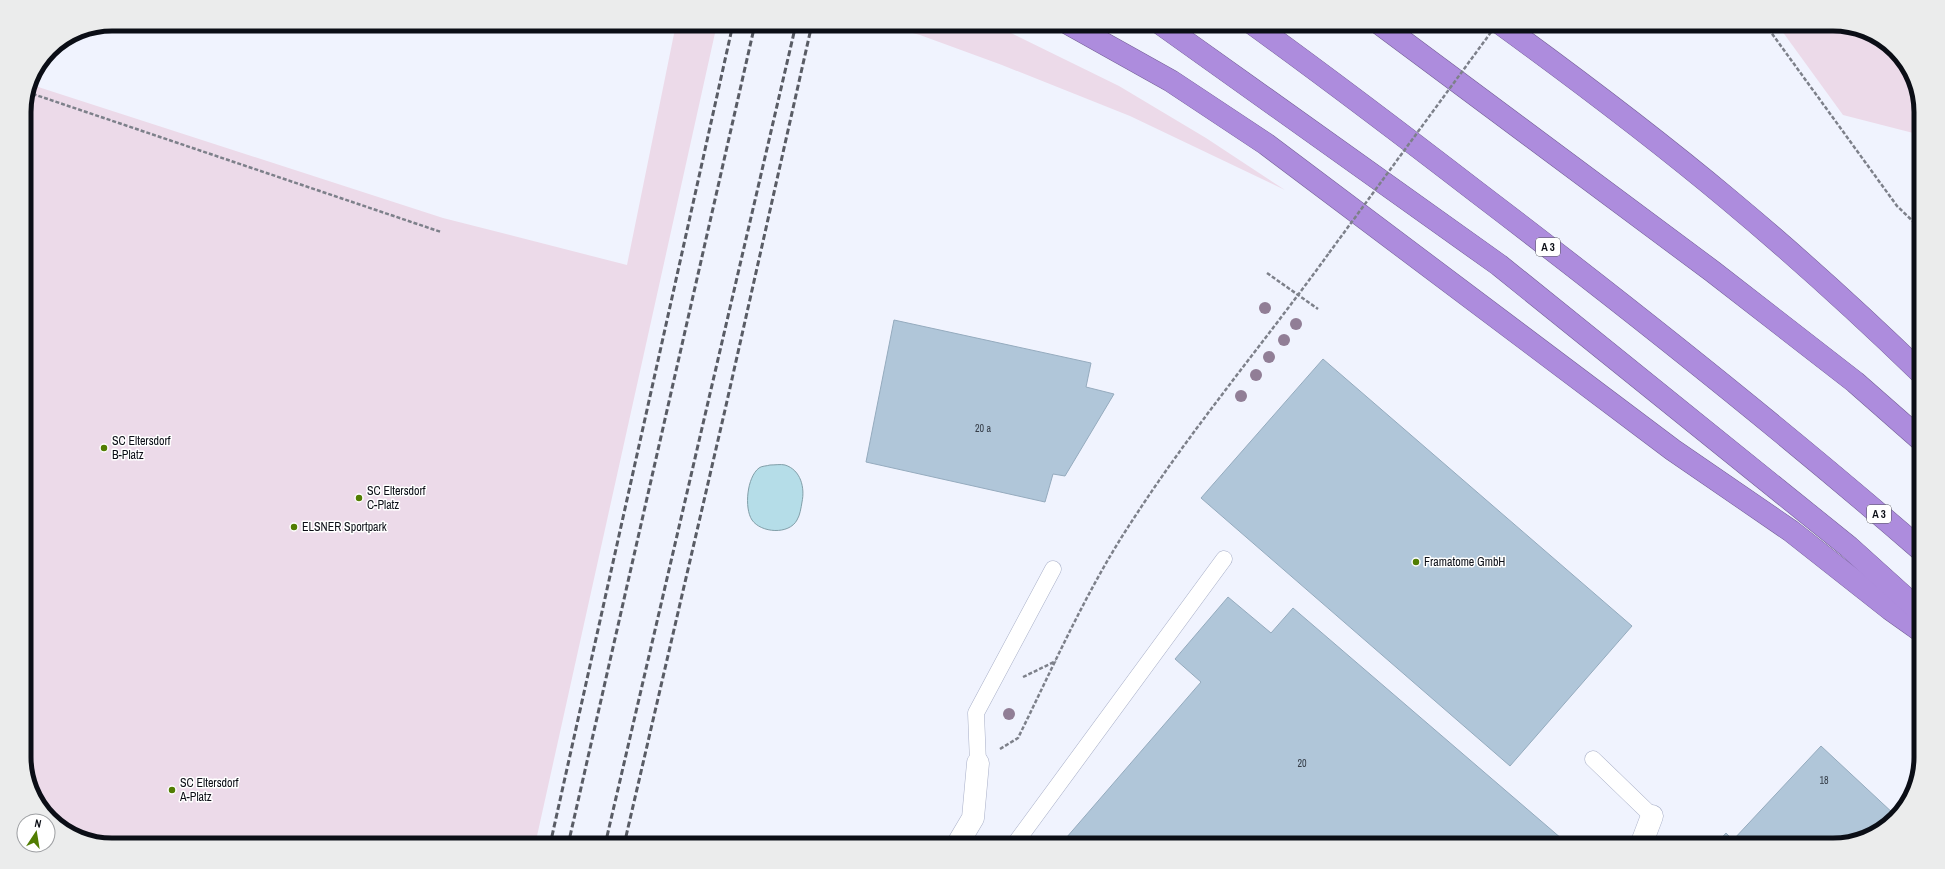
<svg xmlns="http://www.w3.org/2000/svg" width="1945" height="869" viewBox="0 0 1945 869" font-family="'Archivo Narrow',sans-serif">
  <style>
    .green { fill: #ecdae9 }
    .water { fill: #b5dde8; stroke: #829fa9 }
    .building { fill: #b0c6d9; stroke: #95abbe }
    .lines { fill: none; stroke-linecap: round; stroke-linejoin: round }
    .lane-casing { stroke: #a7aec7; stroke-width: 17 }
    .street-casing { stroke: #a7aec7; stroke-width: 23 }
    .highway-casing { stroke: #746097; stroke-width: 23 }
    .path { stroke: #7d808a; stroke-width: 2.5; stroke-dasharray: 4 2; stroke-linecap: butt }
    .lane { stroke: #fff; stroke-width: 16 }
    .street { stroke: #fff; stroke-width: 22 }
    .highway { stroke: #ad8cdd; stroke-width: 22 }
    .rail { stroke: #595c65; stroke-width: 3; stroke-dasharray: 6 3; stroke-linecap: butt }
    .path-bridge { stroke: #7d808a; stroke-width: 2.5; stroke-dasharray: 4 2; stroke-linecap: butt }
    .tree { fill: #917e96 }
    .poi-dot { fill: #517d02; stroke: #fff; stroke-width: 1.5 }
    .labels { text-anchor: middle; stroke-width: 3; stroke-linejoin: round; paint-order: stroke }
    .number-label { font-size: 10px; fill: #343c47 }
    .shield { fill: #fff; stroke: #54565c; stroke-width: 1 }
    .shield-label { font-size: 11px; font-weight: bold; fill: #0b0e16 }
    .poi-label { font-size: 12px; fill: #0b0e16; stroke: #fff; text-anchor: start }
    .rim { fill: none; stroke: #0b0e16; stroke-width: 5 }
  </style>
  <rect width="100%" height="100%" fill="#f0f3fe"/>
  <!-- green -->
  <g class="green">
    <path d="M676,24H717L535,845H112L78,838L42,811L24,763V106L29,84L443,218L627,265Z"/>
    <path d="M879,24H988L1005,30L1119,86L1206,138L1285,190L1130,116L1002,65L920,35Z"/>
    <path d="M1777,24H1833L1867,31L1906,63L1921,106V135L1843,115Z"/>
  </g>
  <!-- water -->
  <path class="water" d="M770,465C775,465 781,464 785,465C801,470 805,488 802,502C801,508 800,515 797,520C789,535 761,533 752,520C744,508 747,477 759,468C761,466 767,466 770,465Z"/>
  <!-- building -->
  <g class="building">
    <path d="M894,320L1091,363L1086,387L1114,394L1065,476L1053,474L1045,502L866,462Z"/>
    <path d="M1323,359L1632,626L1510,766L1201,498Z"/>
    <path d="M1228,597L1271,633L1293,608L1569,845H1060L1201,682L1175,659Z"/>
    <path d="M1821,746L1895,815L1882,830L1834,845H1715L1726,833L1733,840Z"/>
  </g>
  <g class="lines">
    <!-- lane casing -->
    <g class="lane-casing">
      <g id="lane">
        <path d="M1593,759L1652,816"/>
        <path d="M978,763L976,713L1053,569"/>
        <path d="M1014,845L1224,559"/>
      </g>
    </g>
    <!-- street casing -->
    <g class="street-casing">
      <g id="street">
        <path d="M957,845L973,818L978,763"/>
        <path d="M1641,845L1652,816"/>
      </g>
    </g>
    <!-- highway casing -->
    <g class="highway-casing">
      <g id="highway">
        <path d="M1069,24L1171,81L1266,144L1673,450L1791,531L1890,609L1921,631"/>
        <path d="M1161,24L1499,265L1849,547L1921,612"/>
        <path d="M1253,24C1329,79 1404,136 1478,193C1629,308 1778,426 1921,550"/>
        <path d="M1380,24L1712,271L1855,382L1921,440"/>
        <path d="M1501,24C1578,80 1655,138 1728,199C1794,254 1859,313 1921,373"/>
      </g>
    </g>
    <!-- path -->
    <g class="path">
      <path d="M1765,24L1897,206L1921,229"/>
      <path d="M27,92L441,232"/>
      <path d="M1267,273L1318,309"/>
      <path d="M1023,677L1056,661"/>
      <path d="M1000,749L1018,738C1054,665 1087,589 1132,521C1192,428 1264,343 1329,253"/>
    </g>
    <!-- lane -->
    <use href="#lane" class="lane"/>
    <!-- street -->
    <use href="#street" class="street"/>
    <!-- highway -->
    <use href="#highway" class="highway"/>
    <!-- rail -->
    <g class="rail">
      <path d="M550,845L733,24"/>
      <path d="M568,845L755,24"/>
      <path d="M605,845L796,24"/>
      <path d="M624,845L725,410L812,24"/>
    </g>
    <!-- path-bridge -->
    <path class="path-bridge" d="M1329,253L1497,24"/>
  </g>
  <!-- trees -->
  <g class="tree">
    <circle cx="1265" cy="308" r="6"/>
    <circle cx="1296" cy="324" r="6"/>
    <circle cx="1284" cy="340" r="6"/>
    <circle cx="1269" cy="357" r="6"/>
    <circle cx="1256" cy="375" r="6"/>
    <circle cx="1241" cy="396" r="6"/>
    <circle cx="1009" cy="714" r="6"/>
  </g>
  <!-- markers -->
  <g class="poi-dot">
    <circle cx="104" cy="448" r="4"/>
    <circle cx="359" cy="498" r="4"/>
    <circle cx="294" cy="527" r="4"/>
    <circle cx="1416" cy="562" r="4"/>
    <circle cx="172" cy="790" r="4"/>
  </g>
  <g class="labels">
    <!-- number labels -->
    <g class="number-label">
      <text x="983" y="432">20 a</text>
      <text x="1302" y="767">20</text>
      <text x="1824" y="784">18</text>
    </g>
    <!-- shield labels -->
    <g class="shield">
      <rect x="1536" y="238" width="24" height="18" rx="3"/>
      <rect x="1867" y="505" width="24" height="18" rx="3"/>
    </g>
    <g class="shield-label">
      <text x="1548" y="251">A 3</text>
      <text x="1879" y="518">A 3</text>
    </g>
    <!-- poi labels -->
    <g class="poi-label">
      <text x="112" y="445">SC Eltersdorf<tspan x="112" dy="14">B-Platz</tspan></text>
      <text x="367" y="495">SC Eltersdorf<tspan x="367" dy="14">C-Platz</tspan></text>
      <text x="302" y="531">ELSNER Sportpark</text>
      <text x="1424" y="566">Framatome GmbH</text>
      <text x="180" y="787">SC Eltersdorf<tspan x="180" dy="14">A-Platz</tspan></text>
    </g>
  </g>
  <!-- crop -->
  <path d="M0 0H1945V869H0ZM112 31H1833A81 81 0 0 1 1914 112V757A81 81 0 0 1 1833 838H112A81 81 0 0 1 31 757V112A81 81 0 0 1 112 31Z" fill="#ebecec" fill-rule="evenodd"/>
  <path class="rim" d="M112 31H1833A81 81 0 0 1 1914 112V757A81 81 0 0 1 1833 838H112A81 81 0 0 1 31 757V112A81 81 0 0 1 112 31Z"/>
  <!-- north arrow -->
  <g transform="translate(36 833) rotate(12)"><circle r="19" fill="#ffffff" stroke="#9d9fa2"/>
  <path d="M0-3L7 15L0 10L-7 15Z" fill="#517d02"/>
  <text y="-6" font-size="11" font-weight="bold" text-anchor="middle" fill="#0b0e16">N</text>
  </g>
</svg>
